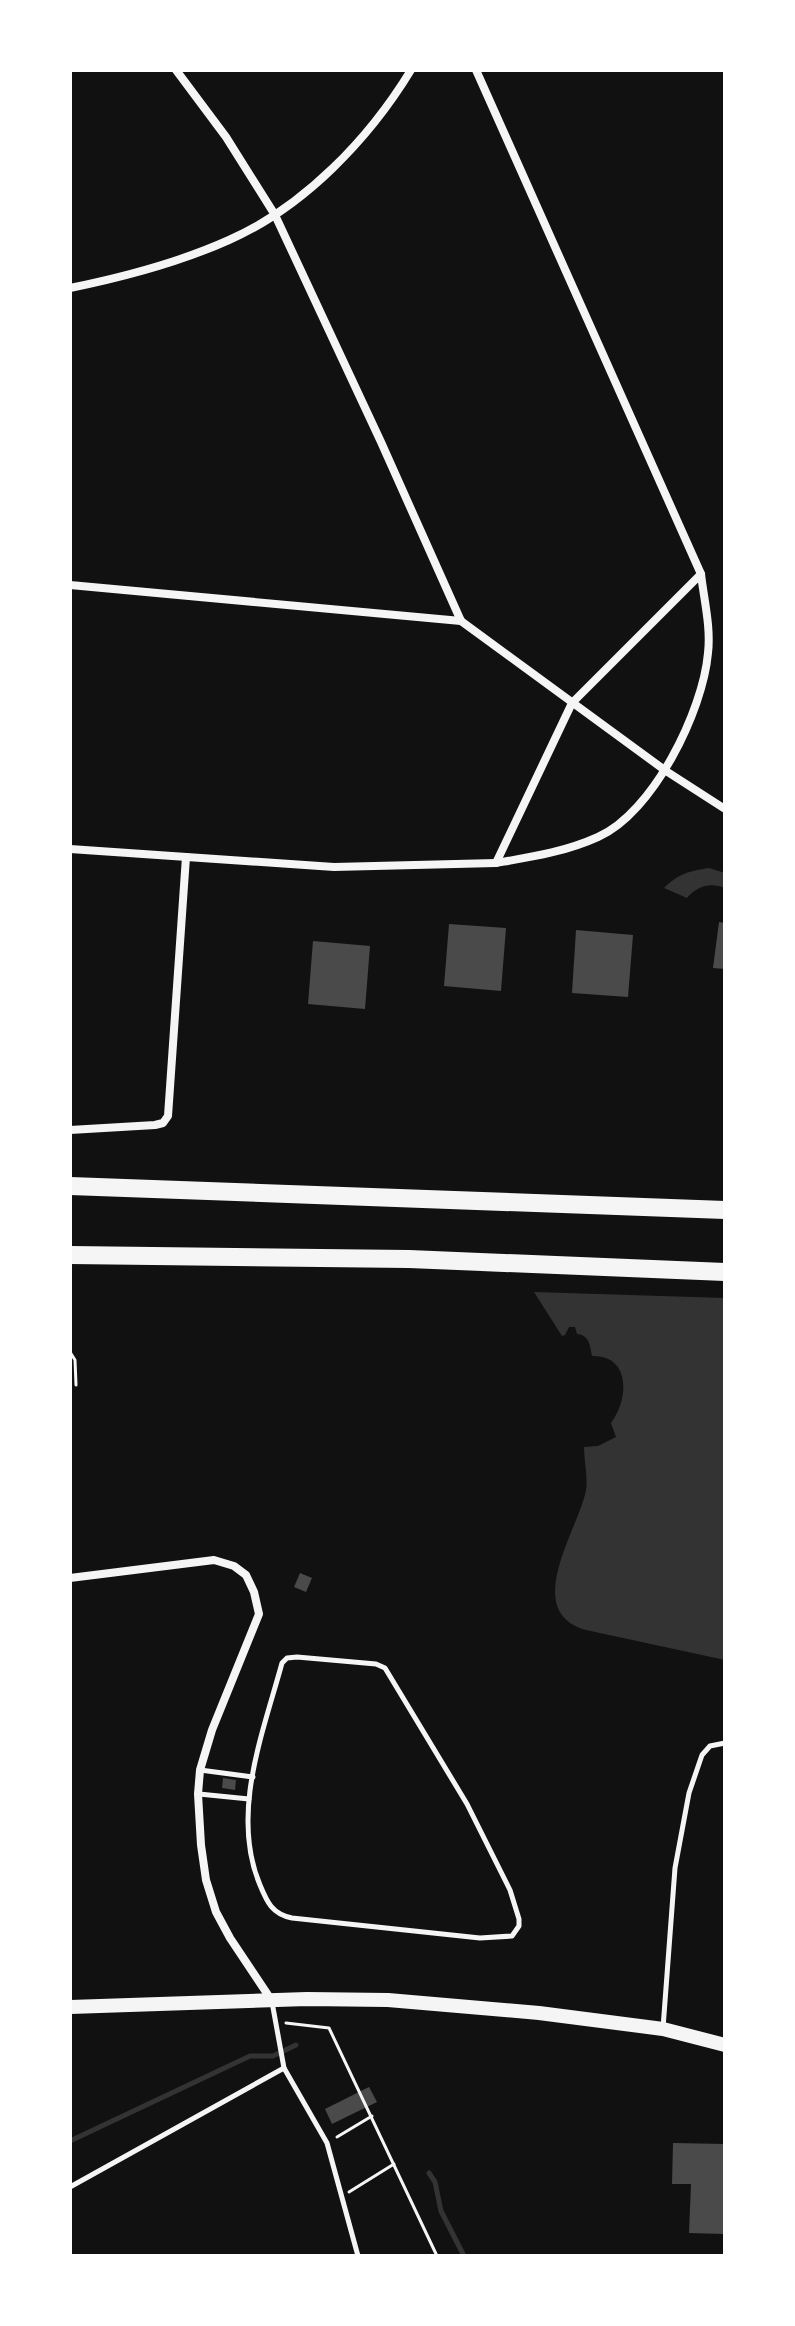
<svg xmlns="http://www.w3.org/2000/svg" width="795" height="2326" viewBox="0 0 795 2326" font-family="Mulish,sans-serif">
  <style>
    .water { fill: #333 }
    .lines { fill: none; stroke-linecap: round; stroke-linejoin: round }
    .stream { stroke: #333; stroke-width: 5 }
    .building { fill: #4a4a4a }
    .path { stroke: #f5f5f5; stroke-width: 3 }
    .service { stroke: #f5f5f5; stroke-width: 5 }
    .minor { stroke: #f5f5f5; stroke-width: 8 }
    .secondary { stroke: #f5f5f5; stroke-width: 14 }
    .motorway { stroke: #f5f5f5; stroke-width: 18 }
  </style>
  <rect width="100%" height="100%" fill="#111"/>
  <!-- water -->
  <g class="water">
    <path d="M709,868L725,873V888C711,882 697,886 687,898L664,888C678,874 689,871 709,868Z"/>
    <path d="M534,1292L725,1298V1660L586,1630C520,1611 579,1529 586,1490C588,1477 584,1461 584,1447L598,1446L616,1437L611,1423C629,1399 631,1355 592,1356C590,1345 589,1335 577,1334L575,1327H569L565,1335L562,1336Z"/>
  </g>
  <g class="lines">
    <!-- stream -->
    <g class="stream">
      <path d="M70,2141L250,2056H273L296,2045"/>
      <path d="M429,2173L435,2182L441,2211L464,2256"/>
    </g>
  </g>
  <!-- building -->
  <g class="building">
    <path d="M719,922L725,923V969L713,968Z"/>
    <path d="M449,924L506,928L501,991L444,986Z"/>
    <path d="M576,930L633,935L628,997L572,993Z"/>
    <path d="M313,941L370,946L365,1009L308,1004Z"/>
    <path d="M300,1573L312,1578L306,1592L294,1587Z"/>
    <path d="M223,1778L236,1780L235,1790L222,1788Z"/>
    <path d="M369,2087L377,2102L332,2124L325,2109Z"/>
    <path d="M673,2143L725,2144V2234L689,2233L691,2184H672Z"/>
  </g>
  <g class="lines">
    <!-- path -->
    <g class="path">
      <path d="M70,1352L75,1360L76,1385"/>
      <path d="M286,2023L329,2028L437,2256"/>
      <path d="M337,2137L372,2116"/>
      <path d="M349,2192L394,2164"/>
    </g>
    <!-- service -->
    <g class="service">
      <path d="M297,1657L376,1664L385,1668L467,1804L510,1890L519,1919V1926L512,1936L480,1938L292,1918C272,1914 267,1902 260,1885C230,1814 263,1733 282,1663L287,1658Z"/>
      <path d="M200,1770L253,1777"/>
      <path d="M199,1794L249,1799"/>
      <path d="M272,2002L284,2068L327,2143L358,2256"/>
      <path d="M663,2028L675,1868L689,1793L702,1755L710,1746L725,1743"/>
      <path d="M70,2187L284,2068"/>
    </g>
    <!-- minor -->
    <g class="minor">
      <path d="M176,70L226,137L275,215L381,442L461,621L666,771L725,809"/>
      <path d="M476,70L701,574"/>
      <path d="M70,288C124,277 178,263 229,240C304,207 369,139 411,70"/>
      <path d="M701,574C704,600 711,627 708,653C703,711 653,813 598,837C565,852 531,857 496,863L572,703Z"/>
      <path d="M70,585L461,621"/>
      <path d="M70,849L334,867L496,863"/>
      <path d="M70,1130L155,1125L163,1123L168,1116L186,857"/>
      <path d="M70,1578L214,1560L234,1566L246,1575L254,1592L259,1614L212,1730L200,1770L198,1794L201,1845L206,1880L216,1912L230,1938L272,2001"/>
    </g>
    <!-- secondary -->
    <path class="secondary" d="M70,2007L307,1999L388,2000L539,2013L663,2029L725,2045"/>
    <!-- motorway -->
    <g class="motorway">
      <path d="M70,1186L725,1210"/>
      <path d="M70,1255L409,1259L725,1272"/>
    </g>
  </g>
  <!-- border -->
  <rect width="795" height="2326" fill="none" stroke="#ffffff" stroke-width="144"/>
</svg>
